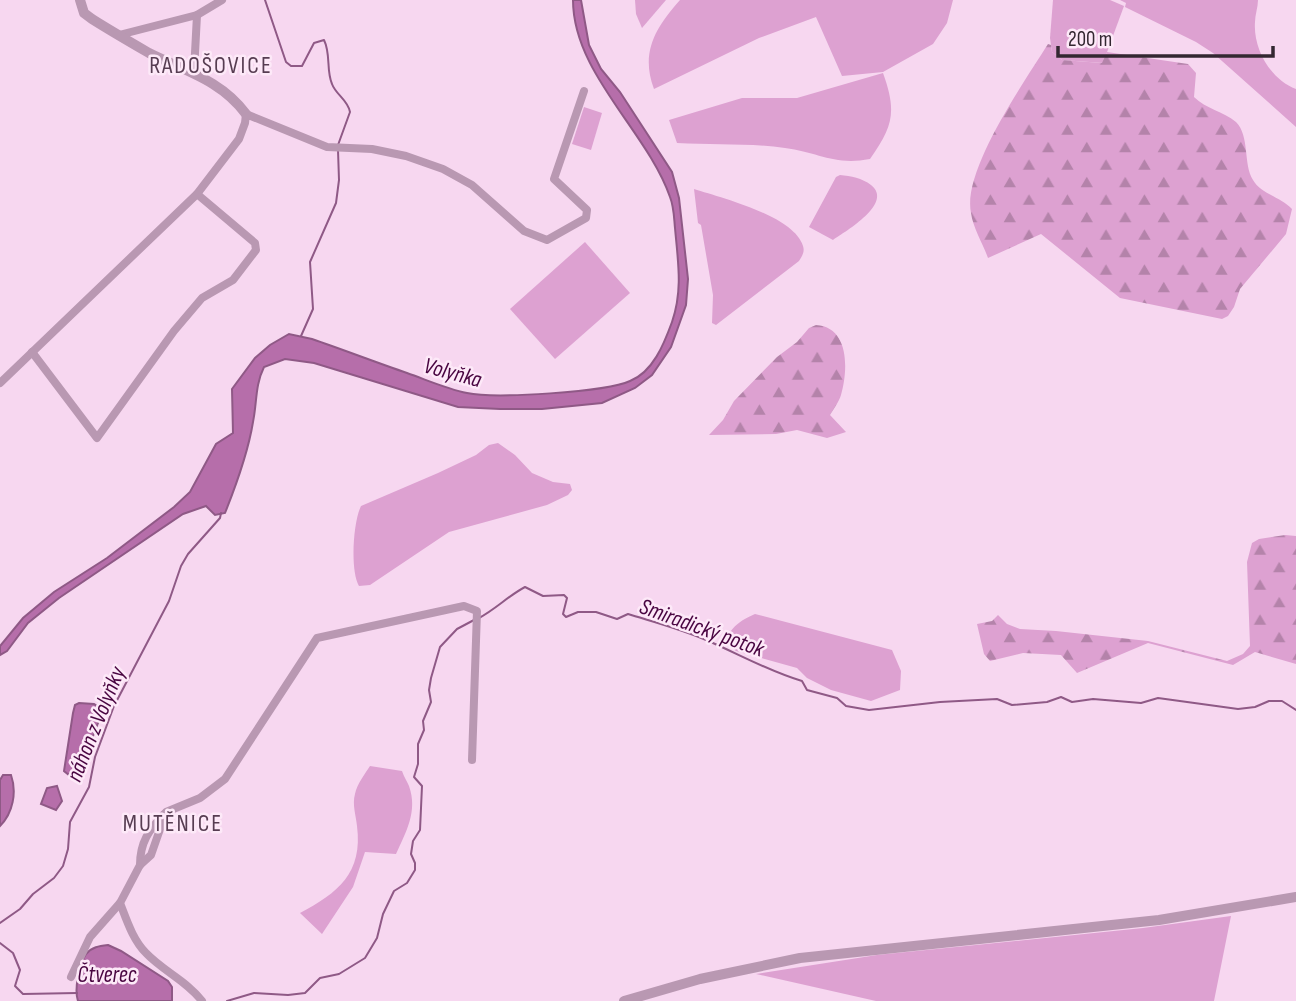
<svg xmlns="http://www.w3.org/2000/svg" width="1296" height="1001" viewBox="0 0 1296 1001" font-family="'Sofia Sans Condensed',sans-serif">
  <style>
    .green { fill: #dda1d1 }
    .forest { fill: url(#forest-firs) }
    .water { fill: #b66eaa; stroke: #8f5986; stroke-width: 2 }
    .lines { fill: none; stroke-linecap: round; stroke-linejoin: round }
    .stream { stroke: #8f5986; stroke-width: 2 }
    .minor { stroke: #b998b2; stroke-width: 8 }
    .tertiary { stroke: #b998b2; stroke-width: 10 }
    .labels { text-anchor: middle; stroke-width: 5; stroke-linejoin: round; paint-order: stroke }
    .water-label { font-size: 23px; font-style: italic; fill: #490541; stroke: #fde9f8 }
    .quarter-label { font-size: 24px; letter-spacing: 2px; fill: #573d52; stroke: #fde9f8 }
  </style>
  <defs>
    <pattern id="forest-firs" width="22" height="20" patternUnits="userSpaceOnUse" patternTransform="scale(1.75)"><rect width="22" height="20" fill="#dda1d1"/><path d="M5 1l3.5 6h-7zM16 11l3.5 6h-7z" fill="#b483aa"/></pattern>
  </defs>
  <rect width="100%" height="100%" fill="#f7d7f0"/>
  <!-- green -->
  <g class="green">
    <path d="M635,0H666L642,28L636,14Z"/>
    <path d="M680,0H953L947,23L933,44L883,72L842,76L816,17L759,38L654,89C640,52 656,27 680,0Z"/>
    <path d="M1053,0H1110L1124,6L1103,63L1062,60L1052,52L1050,38Z"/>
    <path d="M1120,0H1258C1258,7 1255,15 1255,22C1253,49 1271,80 1296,89V127L1213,53L1196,42L1125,7L1126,3Z"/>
    <path d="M883,73C897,112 893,126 870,159C834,166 818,152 785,148C750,143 713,145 677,143L669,120L742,98H797Z"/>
    <path d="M584,107L602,113L591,150L572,144Z"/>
    <path d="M840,175C851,176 862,178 871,185C894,203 846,231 833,240L809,227L836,177Z"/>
    <path d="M694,189C722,198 794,216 803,246C805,252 802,256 799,261L716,325L712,323L713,295L701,225L698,223Z"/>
    <path d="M585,242L630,293L555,359L510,309Z"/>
    <path d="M498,443L515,455L532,473L553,482L570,484L572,490L568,495L547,505L449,532L370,585L359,586C350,571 353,522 361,506L438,473L476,455L489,445Z"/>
    <path d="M755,614L892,650L901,671L900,690L871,701L831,690L807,678L797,668L736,651L726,642C731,626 740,621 755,614Z"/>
    <path d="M370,766L402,771C404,777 407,781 409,786C418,811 406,832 396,854L365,852L353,887L322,934L300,913C338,893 363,873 357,826C356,815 352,805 355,794C357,784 365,774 370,766Z"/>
    <path d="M1231,916L1214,1001H876L756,974L877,955L1143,928Z"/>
  </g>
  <!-- forest -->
  <g class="forest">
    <path d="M1048,44L1051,45L1052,52L1062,60L1102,63L1107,52L1188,64L1196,73L1194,97C1206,109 1223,111 1236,122C1250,136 1243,164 1253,180C1261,194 1281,197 1292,209L1286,234L1240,289L1234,307L1228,316L1222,319L1120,298L1041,234L988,258C983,244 973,228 971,213C962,170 1025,81 1048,44Z"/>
    <path d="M816,325C850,327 848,371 841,395C839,402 834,408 830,415L846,432L827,438L797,430L776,434L709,435L723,420L734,401L777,357L797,342L809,328Z"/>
    <path d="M1285,535L1296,536V664L1255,652L1233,665L1148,643L1077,673L1061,655L1023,653L990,661L984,654L977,624L992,621L998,615L1007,624L1020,629L1056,631L1148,641L1227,661L1243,654L1250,646L1247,562L1252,543L1259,539Z"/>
  </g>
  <!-- water -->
  <g class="water">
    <path d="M573,0H581L589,45L601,69L620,92L672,172L679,198L688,279L686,305L671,347L652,375L635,388L602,403L542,409H500L458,407L314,363L285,359L264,367C255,385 257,403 253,422C248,453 237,483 225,513L215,515L206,506L183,514L59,598L28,623L7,651L0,655V646L23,618L54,592L107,558L174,507L190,492L216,444L233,433L232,389L255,358L270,345L289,334L312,339C344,350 375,362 407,373C427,380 447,389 467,393C495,399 606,392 630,381C653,372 664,344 672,322C683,290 678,262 675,228C674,218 674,207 670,197C647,131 573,73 573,0Z"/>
    <path d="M79,703L94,704L103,710L93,736L81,776L78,778L69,775L64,771L73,713L75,705Z"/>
    <path d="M3,775H11C17,792 13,813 0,826V780Z"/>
    <path d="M57,786L62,801L56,810L41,804L47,788Z"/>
    <path d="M108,945L121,951L168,981L172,987V1001H78C74,989 79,965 86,954C92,947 99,946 108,945Z"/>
  </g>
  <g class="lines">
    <!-- stream -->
    <g class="stream">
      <path d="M265,0L286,62L291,66H302L314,43L324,40C331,54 326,70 332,84C336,95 348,100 350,112L338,145"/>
      <path d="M301,336L313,309L310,262L336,203L339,180L338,150"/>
      <path d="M479,618C496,609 508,596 525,587L543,596L564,595L567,598L563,614L566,617L578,612H596L617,619L628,614C654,622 681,629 706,640C739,654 768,671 802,681L807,690L837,698L846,706L869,710L940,702L997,699L1012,705L1047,702L1061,697L1072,702L1093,699L1141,703L1158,698L1238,709L1255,707L1269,701H1282L1296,710"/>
      <path d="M0,923L20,909L33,894L54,878L63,866L68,849L70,822L89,787L95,757L114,706L169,601L181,566L188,554L220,518L221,513"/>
      <path d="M0,943L13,953L20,970L15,986L23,994L77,993"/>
      <path d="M227,1001L254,993L288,995L305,993L320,978L339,974L365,958L377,938L383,914L394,891L407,883L415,870V863L411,854L413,841L420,830L422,786L414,777L418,764V744L424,730L423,721L431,702L429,690L431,678L440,647L457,629L474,620"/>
    </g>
    <!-- minor -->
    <g class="minor">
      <path d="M119,35L197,15"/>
      <path d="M194,72L197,15L222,0"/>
      <path d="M32,352L97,438L174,331L202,298L233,280L256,250L255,243L197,194"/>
      <path d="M0,383L197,194L239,139L245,123L246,114L327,147L372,149L406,156L443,169L472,185L524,231L547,240L586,218L587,210L554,179L584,91"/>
      <path d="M140,865C140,842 149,830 164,814"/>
      <path d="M71,977L90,937L120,903"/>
      <path d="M202,1001C187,981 163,971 146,953C133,940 127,921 120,903L140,865L151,855L166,812L200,798L225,779L317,638L464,606L477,611L472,760"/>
    </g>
    <!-- tertiary -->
    <g class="tertiary">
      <path d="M80,0L84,13L92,19C111,31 130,42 149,53C185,71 221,80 246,114"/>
      <path d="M624,1001L700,979L800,958L1159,920L1296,897"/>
    </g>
  </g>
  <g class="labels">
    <!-- water labels -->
    <g class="water-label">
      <text transform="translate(453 372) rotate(15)" y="8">Volyňka</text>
      <text transform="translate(702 627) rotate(20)" y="8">Smiradický potok</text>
      <text transform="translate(95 724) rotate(-68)" y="8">náhon z Volyňky</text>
      <text x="107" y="982">Čtverec</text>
    </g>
    <!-- quarter labels -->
    <g class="quarter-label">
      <text x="211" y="73">RADOŠOVICE</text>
      <text x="173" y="831">MUTĚNICE</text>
    </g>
  </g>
  <!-- scale -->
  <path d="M1058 46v10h215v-10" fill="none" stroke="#332731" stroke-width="3.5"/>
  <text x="1068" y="46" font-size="21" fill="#332731" stroke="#fde9f8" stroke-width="5" paint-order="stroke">200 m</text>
</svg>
